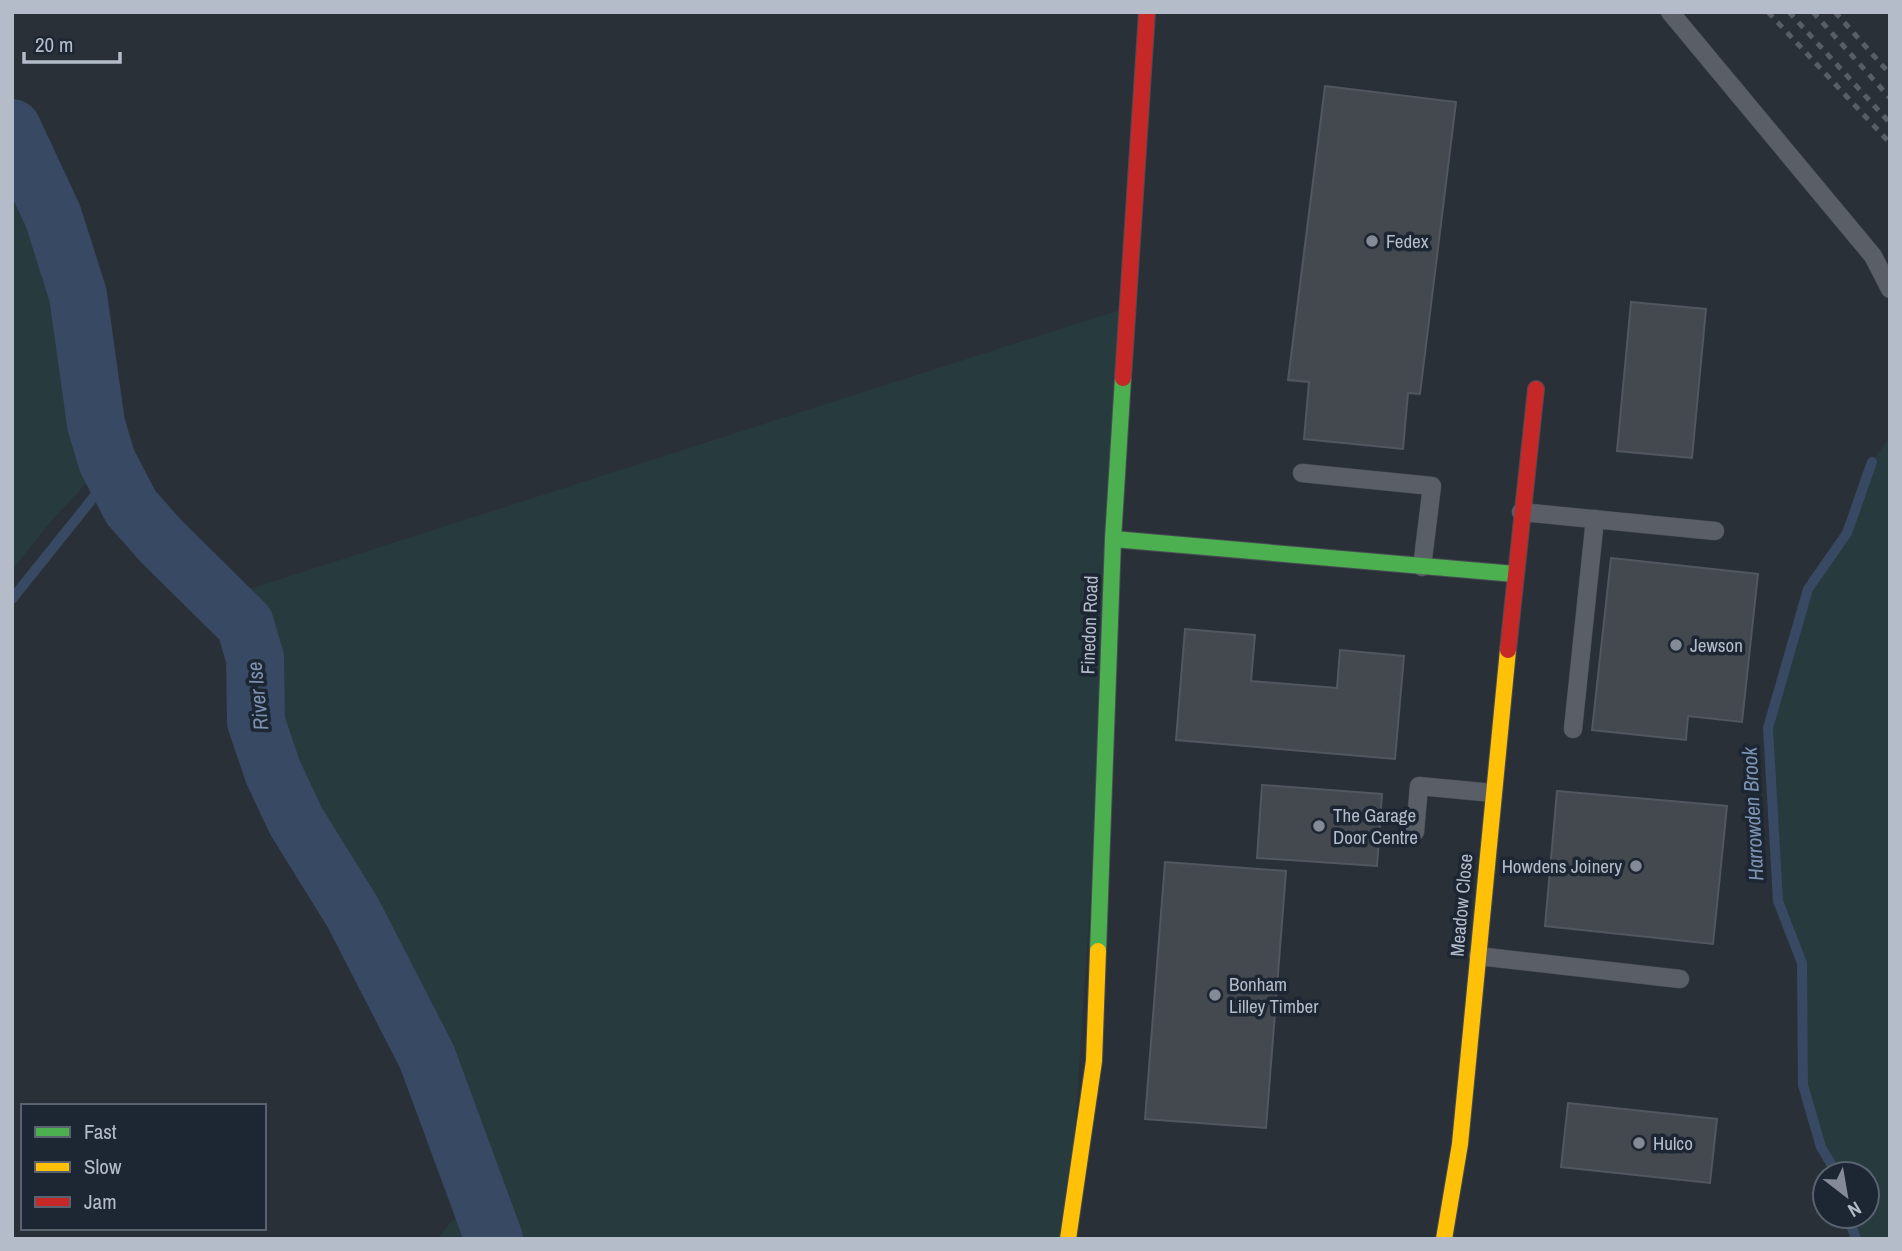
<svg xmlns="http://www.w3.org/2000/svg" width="1902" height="1251" viewBox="0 0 1902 1251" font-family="'Archivo Narrow',sans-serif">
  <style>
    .green { fill: #273a3e }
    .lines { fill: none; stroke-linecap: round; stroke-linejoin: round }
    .stream { stroke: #384963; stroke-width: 10 }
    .river { stroke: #384963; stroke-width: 58 }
    .building { fill: #444950; stroke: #52575f; stroke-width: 2 }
    .lane-casing { stroke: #484c53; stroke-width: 19 }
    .fast-casing { stroke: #484c53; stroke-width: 18 }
    .slow-casing { stroke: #484c53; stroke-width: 18 }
    .jam-casing { stroke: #484c53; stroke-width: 18 }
    .lane { stroke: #5a5e66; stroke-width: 18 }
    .fast { stroke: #4caf50; stroke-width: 16 }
    .slow { stroke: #ffc107; stroke-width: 16 }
    .jam { stroke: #c62828; stroke-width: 16 }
    .rail { stroke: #595d64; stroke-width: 5; stroke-dasharray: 7 7; stroke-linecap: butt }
    .poi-dot { fill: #848b96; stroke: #1d2633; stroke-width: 2.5 }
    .labels { text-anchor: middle; stroke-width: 7; stroke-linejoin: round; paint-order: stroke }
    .poi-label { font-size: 19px; fill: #b4bcc9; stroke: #1d2633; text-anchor: start }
    .street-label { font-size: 19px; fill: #b4bcc9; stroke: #1d2633 }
    .water-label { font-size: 21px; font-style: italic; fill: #7c92b1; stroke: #1d2633 }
  </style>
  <rect width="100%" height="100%" fill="#2a3038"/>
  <!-- green -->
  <g class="green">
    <path d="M12,128C39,173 67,247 78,298C90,352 92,407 107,461L52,520L12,570Z"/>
    <path d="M1129,307L1068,1239H438L448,1225L479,1199L427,1057L353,913L296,821L273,772L256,722L255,658L245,624L221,598Z"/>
    <path d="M1890,436V1239H1856L1848,1216H1867V1174H1837L1821,1147L1803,1085L1802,963L1778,901L1768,728L1808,589L1847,533L1872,462Z"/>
  </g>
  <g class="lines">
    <!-- stream -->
    <g class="stream">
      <path d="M12,599L113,473"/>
      <path d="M1837,1174L1821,1147L1803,1085L1802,963L1778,901L1768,728L1808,589L1847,533L1872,462"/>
      <path d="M1848,1216L1856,1239"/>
    </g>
    <!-- river -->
    <path class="river" d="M12,128L53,216L78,295L96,424L107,461L131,507L161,541L245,624L255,658L256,722L273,772L296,821L353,913L427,1057L494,1239"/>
  </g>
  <!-- building -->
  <g class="building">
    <path d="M1325,86L1456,102L1420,394L1408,393L1403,449L1304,439L1309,382L1288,380Z"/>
    <path d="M1631,302L1706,309L1692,458L1617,451Z"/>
    <path d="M1611,558L1758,574L1742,722L1688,716L1686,740L1592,730Z"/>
    <path d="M1185,629L1255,635L1251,681L1337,688L1340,650L1404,656L1395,759L1176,740Z"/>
    <path d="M1262,785L1382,794L1377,866L1257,858Z"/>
    <path d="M1557,791L1727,806L1713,944L1545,926Z"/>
    <path d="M1165,862L1286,871L1266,1128L1145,1119Z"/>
    <path d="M1568,1103L1717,1119L1710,1183L1561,1167Z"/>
  </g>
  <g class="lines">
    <!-- lane casing -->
    <g class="lane-casing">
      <g id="lane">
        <path d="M1670,12L1873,256L1890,289"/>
        <path d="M1302,473L1432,486L1422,567"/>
        <path d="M1521,512L1715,531"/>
        <path d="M1573,729L1595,519"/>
        <path d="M1415,832L1419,786L1493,793"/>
        <path d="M1478,956L1680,979"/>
      </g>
    </g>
    <!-- fast casing -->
    <g class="fast-casing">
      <g id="fast">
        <path d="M1113,539L1515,574"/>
        <path d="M1098,951L1113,539L1123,378"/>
      </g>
    </g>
    <!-- slow casing -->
    <g class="slow-casing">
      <g id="slow">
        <path d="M1068,1239L1094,1061L1098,951"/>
        <path d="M1444,1239L1460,1144L1508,650"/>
      </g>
    </g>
    <!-- jam casing -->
    <g class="jam-casing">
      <g id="jam">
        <path d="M1123,378L1147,12"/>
        <path d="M1508,650L1536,389"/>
      </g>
    </g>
    <!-- lane -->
    <use href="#lane" class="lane"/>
    <!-- fast -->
    <use href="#fast" class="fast"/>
    <!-- slow -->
    <use href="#slow" class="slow"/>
    <!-- jam -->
    <use href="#jam" class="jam"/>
    <!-- rail -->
    <g class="rail">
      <path d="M1768,12L1890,143"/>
      <path d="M1789,12L1890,123"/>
      <path d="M1813,12L1890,98"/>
      <path d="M1835,12L1890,74"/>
    </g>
  </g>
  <!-- markers -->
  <g class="poi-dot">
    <circle cx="1372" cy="241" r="7"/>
    <circle cx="1676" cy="645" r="7"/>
    <circle cx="1319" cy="826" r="7"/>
    <circle cx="1636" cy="866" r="7"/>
    <circle cx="1215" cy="995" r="7"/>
    <circle cx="1639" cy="1143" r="7"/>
  </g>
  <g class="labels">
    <!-- poi labels -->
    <g class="poi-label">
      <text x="1386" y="248">Fedex</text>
      <text x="1690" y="652">Jewson</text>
      <text x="1333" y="822">The Garage<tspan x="1333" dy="22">Door Centre</tspan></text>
      <text x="1622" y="873" text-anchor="end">Howdens Joinery</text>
      <text x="1229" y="991">Bonham<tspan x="1229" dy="22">Lilley Timber</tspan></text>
      <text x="1653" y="1150">Hulco</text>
    </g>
    <!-- street labels -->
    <g class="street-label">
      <text transform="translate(1089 625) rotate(-88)" y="7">Finedon Road</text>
      <text transform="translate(1461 905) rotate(-85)" y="7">Meadow Close</text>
    </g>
    <!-- water labels -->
    <g class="water-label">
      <text transform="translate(258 696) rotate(-96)" y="7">River Ise</text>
      <text transform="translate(1753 814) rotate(-93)" y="7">Harrowden Brook</text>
    </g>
  </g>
  <!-- border -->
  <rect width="1902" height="1251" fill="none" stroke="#b4bcc9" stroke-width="28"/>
  <!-- legend -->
  <rect x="21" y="1104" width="245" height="126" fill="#1d2633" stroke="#59626f" stroke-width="2"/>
  <rect x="35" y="1127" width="35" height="10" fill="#4caf50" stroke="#59626f" stroke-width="2"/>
  <text x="84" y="1139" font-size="21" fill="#b4bcc9">Fast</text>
  <rect x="35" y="1162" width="35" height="10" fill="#ffc107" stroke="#59626f" stroke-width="2"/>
  <text x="84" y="1174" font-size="21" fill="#b4bcc9">Slow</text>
  <rect x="35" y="1197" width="35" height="10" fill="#c62828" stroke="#59626f" stroke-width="2"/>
  <text x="84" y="1209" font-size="21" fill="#b4bcc9">Jam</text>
  <!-- north arrow -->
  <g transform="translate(1846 1195) rotate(149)"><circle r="33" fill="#1d2633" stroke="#59626f" stroke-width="2"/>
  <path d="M0-5L12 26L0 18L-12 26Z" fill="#848b96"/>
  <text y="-10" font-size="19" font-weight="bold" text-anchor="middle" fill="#b4bcc9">N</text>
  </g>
  <!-- scale -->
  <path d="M24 52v10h96v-10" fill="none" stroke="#b4bcc9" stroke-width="3.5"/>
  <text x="35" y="52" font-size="21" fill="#b4bcc9" stroke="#1d2633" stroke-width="5" paint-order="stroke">20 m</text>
</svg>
